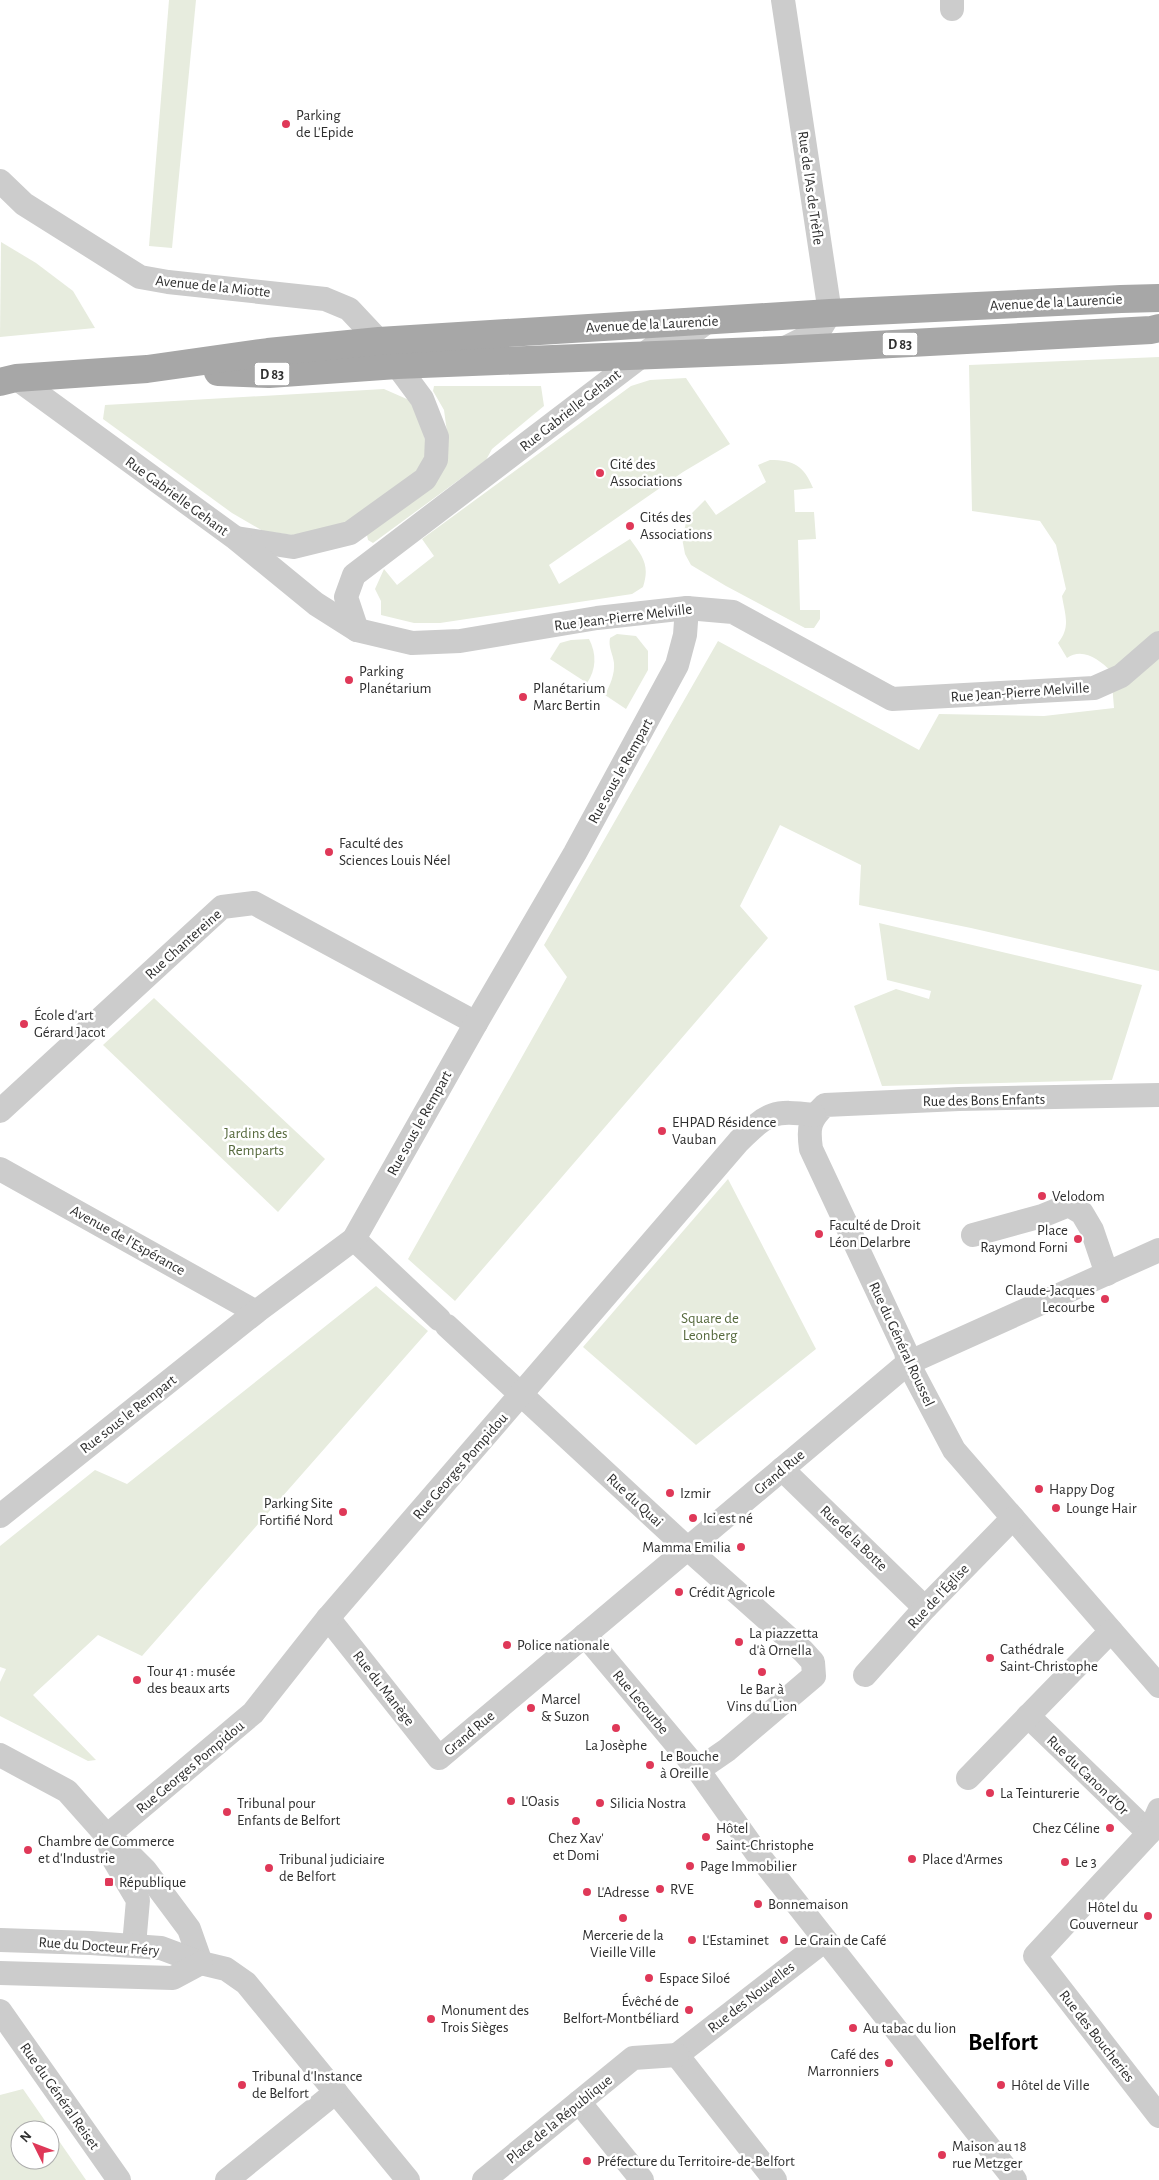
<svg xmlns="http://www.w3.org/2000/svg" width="1159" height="2180" viewBox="0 0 1159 2180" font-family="'Alegreya Sans',sans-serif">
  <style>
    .green { fill: #e7ecde; fill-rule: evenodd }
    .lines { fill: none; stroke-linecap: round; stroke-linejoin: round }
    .street { stroke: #ccc; stroke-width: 24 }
    .primary { stroke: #a7a7a7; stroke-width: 28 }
    .poi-dot { fill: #df3858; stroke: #fff; stroke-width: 2 }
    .labels { text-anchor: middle; stroke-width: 5; stroke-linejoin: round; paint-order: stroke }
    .shield { fill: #fff; stroke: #6d6d6d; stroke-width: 1 }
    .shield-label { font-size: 14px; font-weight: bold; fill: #2f2f2f }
    .poi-label { font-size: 15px; fill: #2f2f2f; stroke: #fff; text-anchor: start }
    .street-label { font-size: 15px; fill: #2f2f2f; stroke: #fff }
    .park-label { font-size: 15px; fill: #576a3e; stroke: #fff }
    .town-label { font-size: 25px; font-weight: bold; fill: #000; stroke: #fff }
  </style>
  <rect width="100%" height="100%" fill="#fff"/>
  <!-- green -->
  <g class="green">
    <path d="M169,0H196L172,248L149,246Z"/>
    <path d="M1,242L36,263L73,291L95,328L0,337Z"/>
    <path d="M1159,357V971L971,928L859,905L861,865L780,825L740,906L768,938L455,1301L408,1259L567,977L544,945L718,641L919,750L939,714L1044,716L1114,708L1111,671C1099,660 1083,647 1067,658L1058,643C1071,627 1065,615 1062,596L1066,589L1056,545L1040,521L972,511L969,365Z"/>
    <path d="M686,378L730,444L683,472L549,565L559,584L630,539C643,557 650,565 643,587L632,594L440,623H414L381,615V601L375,589L384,569L397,585L434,556L422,539L631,386L650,380Z"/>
    <path d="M434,386H541L544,406L492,449L486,460L373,543L368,540L367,535L447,432L444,410L433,391Z"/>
    <path d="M384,389L409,400L419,418L427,446L425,459L413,475L344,524L316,533L292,535L263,531L232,513L103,419L105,405Z"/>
    <path d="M770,460C794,460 804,466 813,488L794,490L795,512H814L816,539L798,540L800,610H820V619L814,628H805L726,586L691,565L685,554L682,538L685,527L687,518L705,500L716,515L766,482L758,465Z"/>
    <path d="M617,634L636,636L648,651V670L626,709L605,695C610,685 615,674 614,663C613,654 608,647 610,638Z"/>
    <path d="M589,639C597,654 596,670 587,683L550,659L560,643L571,640Z"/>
    <path d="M879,923L1142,985L1112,1080L882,1086L854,1006L896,989L929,999L931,991L887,980Z"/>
    <path d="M154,998L325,1159L278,1212L103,1045Z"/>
    <path d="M728,1179L816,1349L696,1445L583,1347Z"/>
    <path d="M376,1286L428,1331L142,1656L98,1635L33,1695L96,1760L88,1761L0,1716V1682L6,1669L0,1667V1546L95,1470L127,1484Z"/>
    <path d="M23,2089L86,2180H0V2095ZM20,2130H50V2160H20Z"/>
  </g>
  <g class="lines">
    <!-- street -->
    <g class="street">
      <path d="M952,0V9"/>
      <path d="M0,181L24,204L140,277L168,282L325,299L349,309L379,341L422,399L437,437L436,460L425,479L350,533L293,547L236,538"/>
      <path d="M783,349L819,331L830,313L783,0"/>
      <path d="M16,378L234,537L316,604L357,630L412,643L460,641L597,618L687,608L733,612L892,699L1094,688L1121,676L1159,643"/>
      <path d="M357,630L346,597L354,575L660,342L681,341L708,321"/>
      <path d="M1159,1095L959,1099L825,1105C809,1120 808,1128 811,1149L906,1352L908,1363L954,1450L1159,1686"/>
      <path d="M0,1111L222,907L254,903L476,1023"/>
      <path d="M0,1169L256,1312"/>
      <path d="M973,1235L1042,1216L1069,1205L1082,1213L1092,1230L1107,1274"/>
      <path d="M354,1239L439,1319"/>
      <path d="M447,1326L688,1549L803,1651L813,1662L814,1676L727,1750L698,1770"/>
      <path d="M782,1469L925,1608"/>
      <path d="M0,1516L256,1312L354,1239L476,1023L575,853L677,665L685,635L687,608"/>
      <path d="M328,1618L439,1758L908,1363L1159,1250"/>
      <path d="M585,1635L698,1770L756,1852L1015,2180"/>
      <path d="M865,1675L925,1608L1013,1518"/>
      <path d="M1028,1716L1149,1833"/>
      <path d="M0,1755L67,1791L107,1836L123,1848L145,1870L189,1929L201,1963"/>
      <path d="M968,1778L1111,1631"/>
      <path d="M1159,1810L1149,1833L1035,1956L1159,2116"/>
      <path d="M107,1836L253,1713L328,1618L739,1141C769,1112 773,1110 814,1115"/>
      <path d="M109,1843L113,1858L138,1900L134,1945"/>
      <path d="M0,1940L91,1943L161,1948L201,1963L226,1969L246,1983L408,2180"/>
      <path d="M0,1973L173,1978L201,1963"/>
      <path d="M0,2011L119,2180"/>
      <path d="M677,2055L825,1940"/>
      <path d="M677,2055L775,2180"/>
      <path d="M579,2102L642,2180"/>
      <path d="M227,2180L336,2092"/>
      <path d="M484,2180L633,2058L677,2055"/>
    </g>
    <!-- primary -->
    <g class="primary">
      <path d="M218,372L269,374L397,365L781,350L1151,330L1159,328"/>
      <path d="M0,382L16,378L147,369L268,352L379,341L830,313L1121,299L1159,298"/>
    </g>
  </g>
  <!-- markers -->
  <g class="poi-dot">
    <circle cx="286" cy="124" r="5"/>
    <circle cx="600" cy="473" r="5"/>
    <circle cx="630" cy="526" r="5"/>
    <circle cx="349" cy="680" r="5"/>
    <circle cx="523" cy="697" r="5"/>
    <circle cx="329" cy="852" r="5"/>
    <circle cx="24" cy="1024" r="5"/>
    <circle cx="662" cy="1131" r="5"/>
    <circle cx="1042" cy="1196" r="5"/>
    <circle cx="819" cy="1234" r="5"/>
    <circle cx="1078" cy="1239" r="5"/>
    <circle cx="1105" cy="1299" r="5"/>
    <circle cx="1039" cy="1489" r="5"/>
    <circle cx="670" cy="1493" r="5"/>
    <circle cx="1056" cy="1508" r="5"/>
    <circle cx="343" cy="1512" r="5"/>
    <circle cx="693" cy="1518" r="5"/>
    <circle cx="741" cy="1547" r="5"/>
    <circle cx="679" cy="1592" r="5"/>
    <circle cx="739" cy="1642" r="5"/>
    <circle cx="507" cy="1645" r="5"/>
    <circle cx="990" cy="1658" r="5"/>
    <circle cx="762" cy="1672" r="5"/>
    <circle cx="137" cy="1680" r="5"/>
    <circle cx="531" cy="1708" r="5"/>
    <circle cx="616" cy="1728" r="5"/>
    <circle cx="650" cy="1765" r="5"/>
    <circle cx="990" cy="1793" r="5"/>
    <circle cx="511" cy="1801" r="5"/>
    <circle cx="600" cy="1803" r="5"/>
    <circle cx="227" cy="1812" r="5"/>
    <circle cx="576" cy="1821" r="5"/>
    <circle cx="1110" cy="1828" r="5"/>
    <circle cx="706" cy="1837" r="5"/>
    <circle cx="28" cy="1850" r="5"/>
    <circle cx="912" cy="1859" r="5"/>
    <circle cx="1065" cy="1862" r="5"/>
    <circle cx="690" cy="1866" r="5"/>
    <circle cx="269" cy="1868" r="5"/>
    <rect x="104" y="1877" width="10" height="10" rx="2.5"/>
    <circle cx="660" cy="1889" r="5"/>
    <circle cx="587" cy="1892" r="5"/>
    <circle cx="758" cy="1904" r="5"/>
    <circle cx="1148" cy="1916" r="5"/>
    <circle cx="623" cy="1918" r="5"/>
    <circle cx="692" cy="1940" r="5"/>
    <circle cx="784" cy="1940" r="5"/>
    <circle cx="649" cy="1978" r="5"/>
    <circle cx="689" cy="2010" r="5"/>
    <circle cx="431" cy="2019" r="5"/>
    <circle cx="853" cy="2028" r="5"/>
    <circle cx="889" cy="2063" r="5"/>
    <circle cx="242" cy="2085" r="5"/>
    <circle cx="1001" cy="2085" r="5"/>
    <circle cx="942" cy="2155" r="5"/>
    <circle cx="587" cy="2161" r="5"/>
  </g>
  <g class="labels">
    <!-- shield labels -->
    <g class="shield">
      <rect x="882.5" y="332.5" width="35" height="23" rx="4"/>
      <rect x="254.5" y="362.5" width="35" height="23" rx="4"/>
    </g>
    <g class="shield-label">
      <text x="900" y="349">D 83</text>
      <text x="272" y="379">D 83</text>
    </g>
    <!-- poi labels -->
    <g class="poi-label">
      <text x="296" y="120">Parking<tspan x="296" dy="17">de L'Epide</tspan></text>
      <text x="610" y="469">Cité des<tspan x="610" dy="17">Associations</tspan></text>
      <text x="640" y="522">Cités des<tspan x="640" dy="17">Associations</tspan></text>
      <text x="359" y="676">Parking<tspan x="359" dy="17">Planétarium</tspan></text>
      <text x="533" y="693">Planétarium<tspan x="533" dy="17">Marc Bertin</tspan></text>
      <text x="339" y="848">Faculté des<tspan x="339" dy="17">Sciences Louis Néel</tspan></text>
      <text x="34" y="1020">École d'art<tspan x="34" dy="17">Gérard Jacot</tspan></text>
      <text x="672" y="1127">EHPAD Résidence<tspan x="672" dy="17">Vauban</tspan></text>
      <text x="1052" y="1201">Velodom</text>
      <text x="829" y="1230">Faculté de Droit<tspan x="829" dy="17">Léon Delarbre</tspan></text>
      <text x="1068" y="1235" text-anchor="end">Place<tspan x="1068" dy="17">Raymond Forni</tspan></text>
      <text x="1095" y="1295" text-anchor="end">Claude-Jacques<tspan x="1095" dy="17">Lecourbe</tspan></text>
      <text x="1049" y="1494">Happy Dog</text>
      <text x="680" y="1498">Izmir</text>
      <text x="333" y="1508" text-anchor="end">Parking Site<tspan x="333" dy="17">Fortifié Nord</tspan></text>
      <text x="1066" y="1513">Lounge Hair</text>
      <text x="703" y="1523">Ici est né</text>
      <text x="731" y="1552" text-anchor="end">Mamma Emilia</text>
      <text x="689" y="1597">Crédit Agricole</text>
      <text x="749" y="1638">La piazzetta<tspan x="749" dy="17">d'à Ornella</tspan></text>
      <text x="517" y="1650">Police nationale</text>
      <text x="1000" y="1654">Cathédrale<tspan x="1000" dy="17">Saint-Christophe</tspan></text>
      <text x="147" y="1676">Tour 41 : musée<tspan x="147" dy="17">des beaux arts</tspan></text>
      <text x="762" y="1694" text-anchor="middle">Le Bar à<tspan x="762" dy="17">Vins du Lion</tspan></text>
      <text x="541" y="1704">Marcel<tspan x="541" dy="17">&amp; Suzon</tspan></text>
      <text x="616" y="1750" text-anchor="middle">La Josèphe</text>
      <text x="660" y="1761">Le Bouche<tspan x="660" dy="17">à Oreille</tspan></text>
      <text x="1000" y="1798">La Teinturerie</text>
      <text x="521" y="1806">L'Oasis</text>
      <text x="237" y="1808">Tribunal pour<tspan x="237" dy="17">Enfants de Belfort</tspan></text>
      <text x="610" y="1808">Silicia Nostra</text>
      <text x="716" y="1833">Hôtel<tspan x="716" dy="17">Saint-Christophe</tspan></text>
      <text x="1100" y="1833" text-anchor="end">Chez Céline</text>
      <text x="576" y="1843" text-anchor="middle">Chez Xav'<tspan x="576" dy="17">et Domi</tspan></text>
      <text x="38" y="1846">Chambre de Commerce<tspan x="38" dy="17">et d'Industrie</tspan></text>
      <text x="279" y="1864">Tribunal judiciaire<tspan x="279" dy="17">de Belfort</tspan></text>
      <text x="922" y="1864">Place d'Armes</text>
      <text x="1075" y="1867">Le 3</text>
      <text x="700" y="1871">Page Immobilier</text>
      <text x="119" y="1887">République</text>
      <text x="670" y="1894">RVE</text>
      <text x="597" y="1897">L'Adresse</text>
      <text x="768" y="1909">Bonnemaison</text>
      <text x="1138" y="1912" text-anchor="end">Hôtel du<tspan x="1138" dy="17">Gouverneur</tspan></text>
      <text x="623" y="1940" text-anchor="middle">Mercerie de la<tspan x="623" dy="17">Vieille Ville</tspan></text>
      <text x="702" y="1945">L'Estaminet</text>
      <text x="794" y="1945">Le Grain de Café</text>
      <text x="659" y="1983">Espace Siloé</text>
      <text x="679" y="2006" text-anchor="end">Évêché de<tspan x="679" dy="17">Belfort-Montbéliard</tspan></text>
      <text x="441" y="2015">Monument des<tspan x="441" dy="17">Trois Sièges</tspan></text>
      <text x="863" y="2033">Au tabac du lion</text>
      <text x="879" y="2059" text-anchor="end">Café des<tspan x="879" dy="17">Marronniers</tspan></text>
      <text x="252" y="2081">Tribunal d'Instance<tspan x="252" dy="17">de Belfort</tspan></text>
      <text x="1011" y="2090">Hôtel de Ville</text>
      <text x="952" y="2151">Maison au 18<tspan x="952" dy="17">rue Metzger</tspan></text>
      <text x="597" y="2166">Préfecture du Territoire-de-Belfort</text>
    </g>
    <!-- street labels -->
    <g class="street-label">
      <text transform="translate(811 188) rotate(82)" y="5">Rue de l'As de Trèfle</text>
      <text transform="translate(213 286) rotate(6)" y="5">Avenue de la Miotte</text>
      <text transform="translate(1056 302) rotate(-3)" y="5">Avenue de la Laurencie</text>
      <text transform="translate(652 324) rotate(-3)" y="5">Avenue de la Laurencie</text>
      <text transform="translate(570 410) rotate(-38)" y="5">Rue Gabrielle Gehant</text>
      <text transform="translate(177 496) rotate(36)" y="5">Rue Gabrielle Gehant</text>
      <text transform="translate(623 617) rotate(-7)" y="5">Rue Jean-Pierre Melville</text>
      <text transform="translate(1020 692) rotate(-4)" y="5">Rue Jean-Pierre Melville</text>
      <text transform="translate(620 771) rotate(-61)" y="5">Rue sous le Rempart</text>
      <text transform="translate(183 944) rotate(-42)" y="5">Rue Chantereine</text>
      <text transform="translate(984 1100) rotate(-1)" y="5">Rue des Bons Enfants</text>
      <text transform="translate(419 1123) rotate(-61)" y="5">Rue sous le Rempart</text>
      <text transform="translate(128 1240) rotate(29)" y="5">Avenue de l'Espérance</text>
      <text transform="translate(902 1344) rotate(65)" y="5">Rue du Général Roussel</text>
      <text transform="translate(128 1414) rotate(-38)" y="5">Rue sous le Rempart</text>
      <text transform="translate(460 1466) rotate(-49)" y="5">Rue Georges Pompidou</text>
      <text transform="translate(779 1472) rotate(-40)" y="5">Grand Rue</text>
      <text transform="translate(635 1500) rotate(43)" y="5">Rue du Quai</text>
      <text transform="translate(854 1538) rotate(44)" y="5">Rue de la Botte</text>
      <text transform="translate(938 1596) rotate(-47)" y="5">Rue de l'Église</text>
      <text transform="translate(384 1688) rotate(52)" y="5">Rue du Manège</text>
      <text transform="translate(641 1702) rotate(50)" y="5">Rue Lecourbe</text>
      <text transform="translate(469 1733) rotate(-40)" y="5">Grand Rue</text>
      <text transform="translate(190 1767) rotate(-40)" y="5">Rue Georges Pompidou</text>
      <text transform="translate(1088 1775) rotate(44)" y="5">Rue du Canon d'Or</text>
      <text transform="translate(99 1946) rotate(4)" y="5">Rue du Docteur Fréry</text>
      <text transform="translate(751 1997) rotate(-38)" y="5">Rue des Nouvelles</text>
      <text transform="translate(1097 2036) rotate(52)" y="5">Rue des Boucheries</text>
      <text transform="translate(60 2096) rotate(55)" y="5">Rue du Général Reiset</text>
      <text transform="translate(559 2119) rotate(-39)" y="5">Place de la République</text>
    </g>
    <!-- park labels -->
    <g class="park-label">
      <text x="256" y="1138">Jardins des<tspan x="256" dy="17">Remparts</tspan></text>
      <text x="710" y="1323">Square de<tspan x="710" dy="17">Leonberg</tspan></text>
    </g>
    <!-- town labels -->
    <g class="town-label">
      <text x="1003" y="2050">Belfort</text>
    </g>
  </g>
  <!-- north arrow -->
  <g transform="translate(35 2145) rotate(312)"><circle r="24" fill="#ffffff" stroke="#acacac"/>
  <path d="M0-4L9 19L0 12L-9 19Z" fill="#df3858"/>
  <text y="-8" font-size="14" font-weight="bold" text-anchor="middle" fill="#2f2f2f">N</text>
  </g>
</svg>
